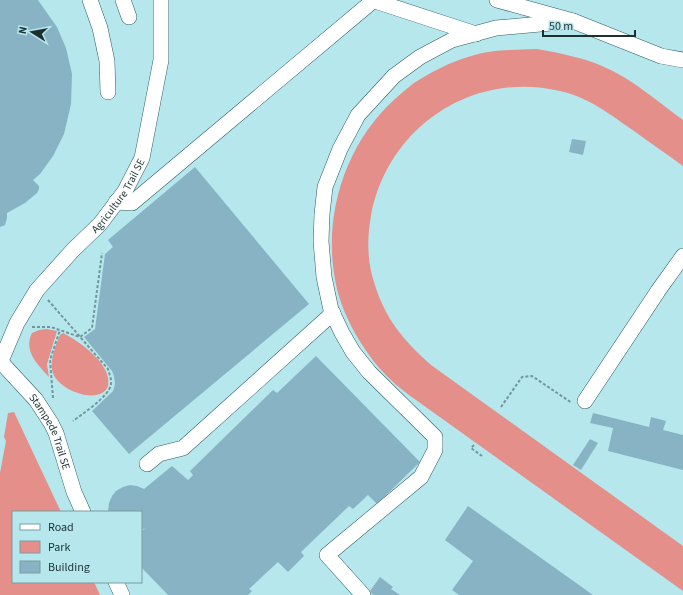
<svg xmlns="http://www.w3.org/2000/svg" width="683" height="595" viewBox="0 0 683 595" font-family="'Source Sans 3',sans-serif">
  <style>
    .green { fill: #e48f89 }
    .building { fill: #88b3c4 }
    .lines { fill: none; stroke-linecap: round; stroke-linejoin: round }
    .minor-casing { stroke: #2d5d62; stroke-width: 16 }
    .path { stroke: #72979b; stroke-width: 2; stroke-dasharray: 3 2; stroke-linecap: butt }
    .minor { stroke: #fff; stroke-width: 15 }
    .labels { text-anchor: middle; stroke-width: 3; stroke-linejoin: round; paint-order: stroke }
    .street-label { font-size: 11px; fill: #1c3032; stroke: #b5e7ed }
  </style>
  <rect width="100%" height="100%" fill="#b5e7ed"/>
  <!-- green -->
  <g class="green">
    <path d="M537,49C559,53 581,57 602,66C631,78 657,101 683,120V166C667,154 650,143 634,131C611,115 588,97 560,91C472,70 387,128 371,216C367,237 367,261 374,282C385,319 403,340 431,365L683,546V591L409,395C400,388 391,381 384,373C364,352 344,318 337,289C321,221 343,146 395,99C401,94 407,88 414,83C431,72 450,62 471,56C491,49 515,50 537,49Z"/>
    <path d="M46,329L57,331L47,364L49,377C38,365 23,351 32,333L39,330Z"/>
    <path d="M63,333C79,341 113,365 108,386C107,389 105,391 102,393C88,401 58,388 53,373C49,361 56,345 60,335Z"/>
    <path d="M14,412L61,512H13V582H94L100,595H0V473L6,441L4,437L8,413Z"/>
  </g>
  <!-- building -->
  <g class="building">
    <path d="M0,0H38L40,3L57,27L66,48L72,74L71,104L64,134L53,156L40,174L33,180L39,186V189L37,193L25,203L7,213V218L5,225L0,227Z"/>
    <path d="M572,139L586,141L583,155L569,152Z"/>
    <path d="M195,167L309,304L129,454L92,411L113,391L115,384L114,376L112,371L84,337L95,329L105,254L113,247L108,240Z"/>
    <path d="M316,356L420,462L377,504L368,495L353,509L349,506L301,552L304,556L288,572L278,562L249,589L252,591L248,595H168L141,567V532L145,528L141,530V512H108L109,503L112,496L116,491L123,487L130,485L137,486L144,489L172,466L188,480L193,475L190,471L273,390L277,393Z"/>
    <path d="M593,413L649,427L651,417L666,421L663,430L683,435V470L608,451L613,428L590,423Z"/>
    <path d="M590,439L598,443L581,470L573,465Z"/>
    <path d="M468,506L593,595H459L452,590L473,561L445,540Z"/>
    <path d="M380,577L393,587L391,589L400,595H374L372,594L370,591Z"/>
  </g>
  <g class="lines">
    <!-- minor casing -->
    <g class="minor-casing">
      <g id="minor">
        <path d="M90,0L100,28L107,61L108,92"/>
        <path d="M123,0L129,17"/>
        <path d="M372,0L476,34"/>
        <path d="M497,0L573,21L661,56L683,60"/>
        <path d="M116,202L132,203L374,0"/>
        <path id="s1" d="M0,361L36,400L51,423L56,433L74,492L83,512"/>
        <path id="s2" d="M0,363L17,323L37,290L73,250L100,224L125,191L142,158L161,60V0"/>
        <path d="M585,401L658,291L683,256"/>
        <path d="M147,464L159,454L183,448L333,313"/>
        <path d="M116,582L122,595"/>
        <path d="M363,595L327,555L421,477L435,450V437L369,372L353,352L342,333L331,310L324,277L321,241L322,214L325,187L340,149L358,115L394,76L420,57L452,40L496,28L573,21"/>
      </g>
    </g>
    <!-- path -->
    <g class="path">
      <path d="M48,300L108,369C109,374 112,379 111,384C110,396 82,414 73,421"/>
      <path d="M32,327H51L80,337L92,328L102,253"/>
      <path d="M53,398L50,360L60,330"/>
      <path d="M501,407L522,377L532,376L572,403"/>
      <path d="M474,445L471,448L482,456"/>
    </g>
    <!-- minor -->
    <use href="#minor" class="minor"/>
  </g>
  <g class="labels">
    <!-- street labels -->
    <g class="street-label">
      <text dy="4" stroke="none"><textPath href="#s2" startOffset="207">Agriculture Trail SE</textPath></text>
      <text dy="4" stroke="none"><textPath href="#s1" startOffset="88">Stampede Trail SE</textPath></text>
    </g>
  </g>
  <!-- legend -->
  <rect x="12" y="511" width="130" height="72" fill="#b5e7ed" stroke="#789ea2"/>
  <rect x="20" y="524" width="20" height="6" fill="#ffffff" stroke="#789ea2"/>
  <text x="48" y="531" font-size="12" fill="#1c3032">Road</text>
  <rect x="20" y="541" width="20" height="12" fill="#e48f89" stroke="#789ea2"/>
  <text x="48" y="551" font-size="12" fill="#1c3032">Park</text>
  <rect x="20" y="561" width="20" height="12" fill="#88b3c4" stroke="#789ea2"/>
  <text x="48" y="571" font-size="12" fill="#1c3032">Building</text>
  <!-- north arrow -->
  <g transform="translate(32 32) rotate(281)" stroke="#b5e7ed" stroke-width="3" paint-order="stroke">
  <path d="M0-3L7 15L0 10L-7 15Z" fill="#1c3032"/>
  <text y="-6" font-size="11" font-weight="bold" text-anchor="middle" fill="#1c3032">N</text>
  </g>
  <!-- scale -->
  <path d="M543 30v6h92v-6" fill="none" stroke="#1c3032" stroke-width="2"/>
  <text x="549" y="30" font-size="12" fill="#1c3032" stroke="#b5e7ed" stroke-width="3" paint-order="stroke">50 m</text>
</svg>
